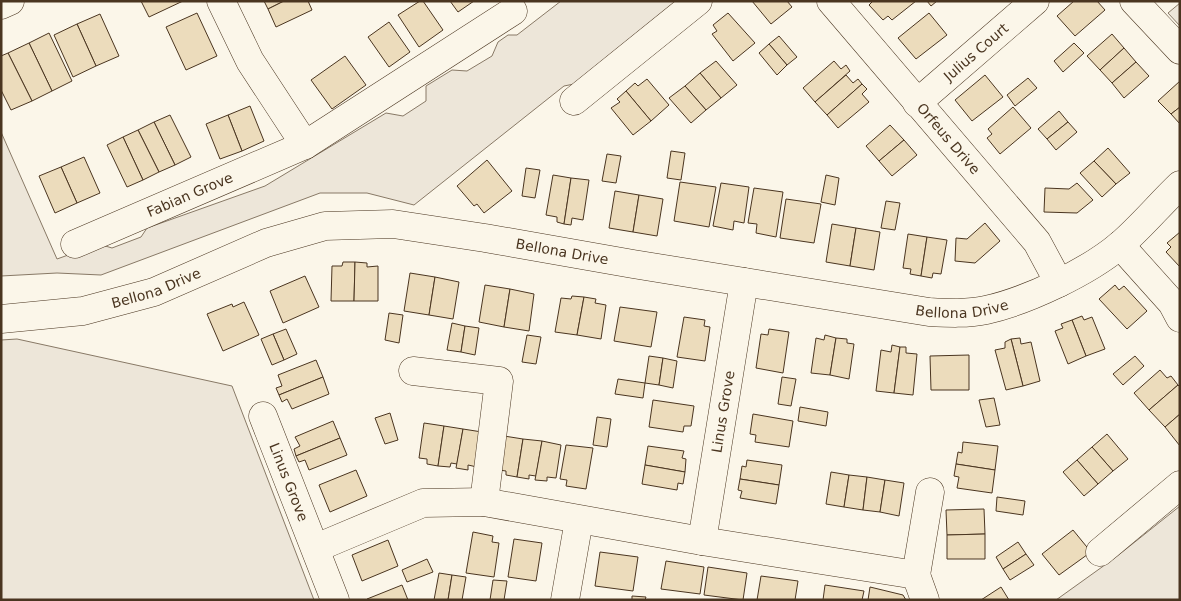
<svg xmlns="http://www.w3.org/2000/svg" width="1181" height="601" viewBox="0 0 1181 601" font-family="'DejaVu Sans',sans-serif">
  <style>
    .green { fill: #ede6d9; stroke: #887966 }
    .building { fill: #ecdcbc; stroke: #4a3520 }
    .lines { fill: none; stroke-linecap: round; stroke-linejoin: round }
    .minor-casing { stroke: #4a3520; stroke-width: 29 }
    .minor { stroke: #fbf6e9; stroke-width: 28 }
    .labels { text-anchor: middle; stroke-width: 4; stroke-linejoin: round; paint-order: stroke }
    .street-label { font-size: 14px; fill: #4a3520; stroke: #fbf6e9 }
  </style>
  <rect width="100%" height="100%" fill="#fbf6e9"/>
  <!-- green -->
  <g class="green">
    <path d="M561,1H679L584,82L564,86L414,205L367,193H320L101,275L57,273L1,276V132L57,259L99,244L112,248L141,237L147,228L265,186L386,113L403,116L426,101V86L452,70L467,71L492,56L498,42L508,35H517Z"/>
    <path d="M1180,3V26L1168,13Z"/>
    <path d="M17,339L232,386L314,600H1V340Z"/>
    <path d="M1180,506V600H1056L1116,557Z"/>
  </g>
  <!-- building -->
  <g class="building">
    <path d="M141,1H183L149,17Z"/>
    <path d="M264,1H284L268,9Z"/>
    <path d="M284,1H308L312,10L276,27L268,9Z"/>
    <path d="M420,1H423L443,30L419,47L398,15Z"/>
    <path d="M450,1H474L458,12Z"/>
    <path d="M752,1H787L792,7L771,24Z"/>
    <path d="M873,1H916L892,20L888,16L883,20L869,5Z"/>
    <path d="M927,1H937L931,6Z"/>
    <path d="M1074,1H1097L1105,10L1075,36L1057,16Z"/>
    <path d="M197,13L217,56L186,70L166,27Z"/>
    <path d="M728,13L755,43L733,61L712,34L717,31L713,25Z"/>
    <path d="M929,13L947,35L916,59L898,38Z"/>
    <path d="M100,14L119,56L96,66L77,24Z"/>
    <path d="M389,22L410,52L389,67L368,37Z"/>
    <path d="M77,24L96,66L73,77L54,35Z"/>
    <path d="M49,33L72,81L52,91L29,43Z"/>
    <path d="M1112,34L1124,48L1100,70L1087,56Z"/>
    <path d="M779,36L797,57L787,65L769,44Z"/>
    <path d="M29,43L52,91L32,101L8,53Z"/>
    <path d="M1074,43L1084,53L1063,72L1054,61Z"/>
    <path d="M769,44L787,65L777,75L759,53Z"/>
    <path d="M1124,48L1136,62L1112,83L1100,70Z"/>
    <path d="M8,53L32,101L11,110L1,90V56Z"/>
    <path d="M345,56L366,85L332,109L311,80Z"/>
    <path d="M716,61L737,85L721,98L700,73Z"/>
    <path d="M834,61L841,69L846,65L850,71L815,102L803,88Z"/>
    <path d="M1136,62L1149,76L1124,98L1112,83Z"/>
    <path d="M700,73L721,98L706,110L685,86Z"/>
    <path d="M846,75L853,83L858,79L862,84L827,115L815,102Z"/>
    <path d="M985,75L1003,97L972,121L955,100Z"/>
    <path d="M1028,78L1037,88L1015,106L1007,95Z"/>
    <path d="M647,79L669,105L651,121L626,91L635,83L638,86Z"/>
    <path d="M1180,81V107L1171,114L1158,101Z"/>
    <path d="M862,84L867,89L862,94L869,102L838,128L827,115Z"/>
    <path d="M685,86L706,110L691,123L669,98Z"/>
    <path d="M626,91L651,121L633,135L611,108L620,102L617,99Z"/>
    <path d="M250,106L264,141L242,151L228,115Z"/>
    <path d="M1013,107L1031,128L1000,154L987,138L992,134L988,129Z"/>
    <path d="M1180,107V124L1171,114Z"/>
    <path d="M1059,111L1068,122L1047,139L1038,129Z"/>
    <path d="M170,115L191,157L175,165L154,122Z"/>
    <path d="M228,115L242,151L220,159L206,124Z"/>
    <path d="M154,122L175,165L159,172L138,130Z"/>
    <path d="M1068,122L1077,132L1056,150L1047,139Z"/>
    <path d="M890,125L904,140L879,161L866,146Z"/>
    <path d="M138,130L159,172L143,180L123,137Z"/>
    <path d="M123,137L143,180L127,187L107,145Z"/>
    <path d="M904,140L917,155L892,176L879,161Z"/>
    <path d="M1108,148L1130,173L1116,184L1094,161Z"/>
    <path d="M671,151L685,153L681,180L667,178Z"/>
    <path d="M607,154L621,156L616,183L602,181Z"/>
    <path d="M84,157L100,193L77,203L61,167Z"/>
    <path d="M487,160L512,191L484,213L477,204L474,206L457,186Z"/>
    <path d="M1094,161L1116,184L1102,197L1080,173Z"/>
    <path d="M61,167L77,203L55,213L39,176Z"/>
    <path d="M526,168L540,170L535,198L522,196Z"/>
    <path d="M553,175L571,178L564,224L557,222V217L546,215Z"/>
    <path d="M826,175L839,178L835,205L821,202Z"/>
    <path d="M571,178L589,180L583,220L572,218L571,225L564,224Z"/>
    <path d="M680,182L716,187L709,227L674,221Z"/>
    <path d="M721,183L749,187L744,223L734,221L733,230L713,226Z"/>
    <path d="M1077,183L1093,200L1077,213L1044,212L1045,188L1069,189Z"/>
    <path d="M754,188L783,192L776,237L756,233L757,224L748,223Z"/>
    <path d="M615,191L639,195L633,232L609,228Z"/>
    <path d="M639,195L663,199L657,236L633,232Z"/>
    <path d="M786,199L821,204L814,243L780,238Z"/>
    <path d="M886,201L900,203L895,230L881,228Z"/>
    <path d="M985,223L1000,241L975,263L955,261L956,238L967,239Z"/>
    <path d="M832,224L856,228L850,266L826,262Z"/>
    <path d="M856,228L880,232L874,270L850,266Z"/>
    <path d="M1180,232V267L1166,252L1171,247L1167,243Z"/>
    <path d="M908,234L927,237L921,276L910,274L911,269L903,268Z"/>
    <path d="M927,237L947,240L941,274L933,273L932,278L921,276Z"/>
    <path d="M343,262H355L354,301H331L332,266H342Z"/>
    <path d="M355,262L367,263V267L378,266V301H354Z"/>
    <path d="M410,273L435,277L429,315L404,311Z"/>
    <path d="M305,276L319,307L283,323L270,291Z"/>
    <path d="M435,277L459,282L453,319L429,315Z"/>
    <path d="M485,285L510,289L504,327L479,322Z"/>
    <path d="M1115,285L1119,290L1124,286L1147,311L1127,329L1099,299Z"/>
    <path d="M510,289L534,294L529,331L504,327Z"/>
    <path d="M572,296L584,297L577,335L555,332L561,298L571,299Z"/>
    <path d="M584,297L596,299L595,303L606,305L601,339L577,335Z"/>
    <path d="M244,302L259,335L223,351L207,314L232,304L233,307Z"/>
    <path d="M620,307L657,312L651,347L614,341Z"/>
    <path d="M389,313L403,315L399,343L385,340Z"/>
    <path d="M1082,316L1084,320L1092,317L1105,349L1086,356L1072,320Z"/>
    <path d="M684,317L705,320L704,326L710,327L705,361L677,357Z"/>
    <path d="M1072,320L1086,356L1068,364L1055,331L1063,328L1061,324Z"/>
    <path d="M452,323L465,326L461,352L447,350Z"/>
    <path d="M465,326L479,328L475,355L461,352Z"/>
    <path d="M286,329L297,354L284,360L273,334Z"/>
    <path d="M769,329L789,332L783,373L756,368L761,334L768,335Z"/>
    <path d="M273,334L284,360L272,365L261,339Z"/>
    <path d="M527,335L541,337L536,364L522,362Z"/>
    <path d="M825,335L836,338L830,375L811,373L816,338L824,340Z"/>
    <path d="M836,338L847,339V343L854,344L849,379L830,375Z"/>
    <path d="M1020,338L1021,344L1031,342L1040,381L1023,386L1011,339Z"/>
    <path d="M1011,339L1023,386L1006,390L995,350L1005,348V342Z"/>
    <path d="M892,345L900,347L894,393L876,391L881,350L891,352Z"/>
    <path d="M900,347H906V353L917,354L913,395L894,393Z"/>
    <path d="M969,355V390H931L930,356Z"/>
    <path d="M649,356L663,358L659,385L645,383Z"/>
    <path d="M1135,356L1144,366L1123,385L1113,374Z"/>
    <path d="M663,358L677,361L673,388L659,385Z"/>
    <path d="M316,360L323,377L279,395L276,388L282,386L278,375Z"/>
    <path d="M1160,370L1167,378L1171,376L1178,385L1149,410L1134,393Z"/>
    <path d="M323,377L329,394L292,409L287,399L282,402L279,395Z"/>
    <path d="M782,377L796,379L791,406L778,404Z"/>
    <path d="M618,379L645,383L643,398L615,394Z"/>
    <path d="M1178,385L1180,387V414L1165,427L1149,410Z"/>
    <path d="M994,398L1000,425L986,427L979,400Z"/>
    <path d="M653,400L694,406L691,426H684L683,432L649,427Z"/>
    <path d="M800,407L828,412L826,426L798,421Z"/>
    <path d="M390,413L398,440L385,444L375,418Z"/>
    <path d="M753,414L793,421L789,447L755,442L756,435L750,434Z"/>
    <path d="M1180,414V446L1165,427Z"/>
    <path d="M597,417L611,419L607,447L593,445Z"/>
    <path d="M333,421L340,438L296,456L294,449L300,446L295,437Z"/>
    <path d="M424,423L444,426L438,466L427,464V459L419,458Z"/>
    <path d="M444,426L463,429L457,464L451,463L450,467L438,466Z"/>
    <path d="M463,429L482,432L477,467L468,465V470L456,468Z"/>
    <path d="M1107,434L1128,459L1113,471L1092,447Z"/>
    <path d="M504,436L523,439L517,477L506,475V471L499,470Z"/>
    <path d="M340,438L347,455L309,470L305,460L299,462L296,456Z"/>
    <path d="M523,439L542,441L536,476L529,475V479L517,477Z"/>
    <path d="M542,441L561,445L556,478L547,477V481L535,480Z"/>
    <path d="M963,442L998,446L995,470L956,464L958,452L962,453Z"/>
    <path d="M566,445L593,448L586,489L566,486L567,480L560,479Z"/>
    <path d="M648,446L684,451L682,458L686,459L685,472L645,465Z"/>
    <path d="M1092,447L1113,471L1098,484L1077,460Z"/>
    <path d="M747,460L782,465L779,485L740,479L742,466L746,467Z"/>
    <path d="M1077,460L1098,484L1084,496L1063,472Z"/>
    <path d="M956,464L995,470L992,493L957,488L959,477L954,476Z"/>
    <path d="M645,465L685,472L683,484L678,483L677,490L642,484Z"/>
    <path d="M356,470L367,496L330,512L319,485Z"/>
    <path d="M831,472L849,475L844,507L826,504Z"/>
    <path d="M849,475L867,477L863,510L844,507Z"/>
    <path d="M867,477L885,480L880,512L863,510Z"/>
    <path d="M740,479L779,485L776,504L740,498L742,491L738,490Z"/>
    <path d="M885,480L904,483L899,516L880,512Z"/>
    <path d="M997,497L1025,501L1023,515L996,511Z"/>
    <path d="M984,509L985,534L947,535L946,510Z"/>
    <path d="M1073,530L1091,552L1059,575L1042,554Z"/>
    <path d="M473,532L493,536L492,542L499,543L494,577L466,573Z"/>
    <path d="M985,534V559H947V535Z"/>
    <path d="M514,539L542,543L536,581L508,577Z"/>
    <path d="M388,540L398,566L362,581L352,555Z"/>
    <path d="M1018,542L1026,554L1003,569L996,557Z"/>
    <path d="M600,552L638,557L633,591L595,586Z"/>
    <path d="M1026,554L1034,565L1010,580L1003,569Z"/>
    <path d="M427,559L433,572L407,582L402,570Z"/>
    <path d="M666,561L704,567L700,594L661,589Z"/>
    <path d="M708,567L747,573L743,600L704,595Z"/>
    <path d="M439,573L452,575L448,600H434Z"/>
    <path d="M452,575L466,577L462,600H448Z"/>
    <path d="M761,576L798,581L795,600H757Z"/>
    <path d="M493,580L507,581L504,600H490Z"/>
    <path d="M402,585L408,600H367V599Z"/>
    <path d="M825,585L864,591L862,600H823Z"/>
    <path d="M870,587L903,595L906,600H868Z"/>
    <path d="M1001,587L1009,600H981Z"/>
    <path d="M632,596L646,597L645,600H632Z"/>
  </g>
  <g class="lines">
    <!-- minor casing -->
    <g class="minor-casing">
      <g id="minor">
        <path d="M221,1L250,61L305,145"/>
        <path id="s1" d="M831,1L1037,242L1059,283"/>
        <path d="M1134,1L1180,50"/>
        <path d="M1,5L10,1"/>
        <path d="M574,101L698,1"/>
        <path id="s2" d="M917,103L1035,1"/>
        <path id="s3" d="M75,244L305,145L513,11"/>
        <path d="M1120,245L1172,303L1180,318"/>
        <path id="s4" d="M1,319L83,311L154,292L266,243L325,226L393,224L485,238L633,264L929,312C948,313 968,314 986,310C1027,301 1088,272 1120,245C1141,227 1160,204 1180,185"/>
        <path d="M413,371L499,381L484,502"/>
        <path id="s5" d="M263,416L335,600"/>
        <path id="s6" d="M702,541L744,282"/>
        <path d="M316,548L423,503L484,502L702,541L916,575L925,600"/>
        <path d="M1100,552L1180,485"/>
        <path d="M916,575L930,492"/>
        <path d="M565,600L579,520"/>
      </g>
    </g>
    <!-- minor -->
    <use href="#minor" class="minor"/>
  </g>
  <g class="labels">
    <!-- street labels -->
    <g class="street-label">
      <text dy="5" stroke="none"><textPath href="#s2" startOffset="78">Julius Court</textPath></text>
      <text dy="5" stroke="none"><textPath href="#s1" startOffset="181">Orfeus Drive</textPath></text>
      <text dy="5" stroke="none"><textPath href="#s3" startOffset="125">Fabian Grove</textPath></text>
      <text dy="5" stroke="none"><textPath href="#s4" startOffset="579">Bellona Drive</textPath></text>
      <text dy="5" stroke="none"><textPath href="#s4" startOffset="159">Bellona Drive</textPath></text>
      <text dy="5" stroke="none"><textPath href="#s4" startOffset="984">Bellona Drive</textPath></text>
      <text dy="5" stroke="none"><textPath href="#s6" startOffset="131">Linus Grove</textPath></text>
      <text dy="5" stroke="none"><textPath href="#s5" startOffset="71">Linus Grove</textPath></text>
    </g>
  </g>
  <!-- border -->
  <rect width="1181" height="601" fill="none" stroke="#4a3520" stroke-width="5"/>
</svg>
